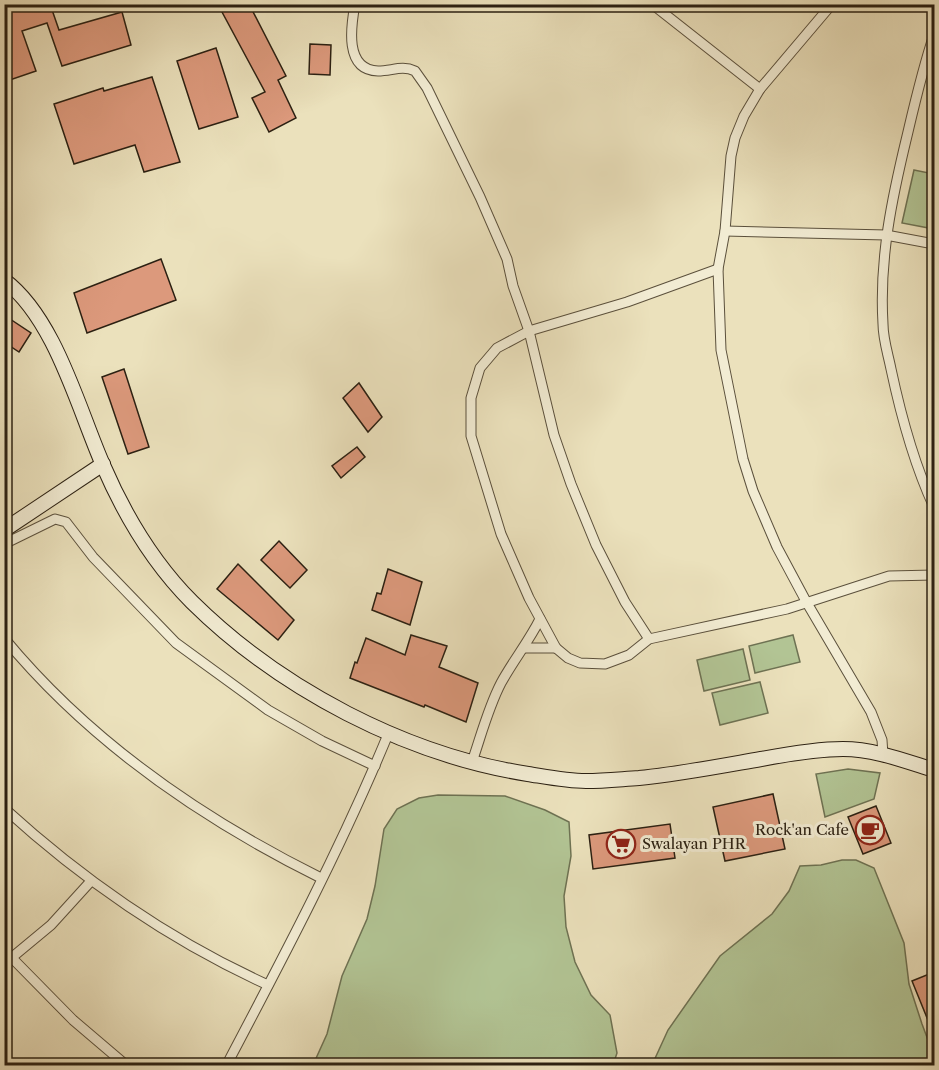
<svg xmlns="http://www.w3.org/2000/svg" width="939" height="1070" viewBox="0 0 939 1070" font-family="'Libre Caslon Text',serif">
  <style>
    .green { fill: #b2c494; stroke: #6e7253; stroke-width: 1.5 }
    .building { fill: #dc997c; stroke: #2b2012; stroke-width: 1.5 }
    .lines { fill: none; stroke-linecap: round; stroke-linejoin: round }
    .street-casing { stroke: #5b503c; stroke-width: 11 }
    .secondary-casing { stroke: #2b2012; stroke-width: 16 }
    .street { stroke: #f2ecd3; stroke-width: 9 }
    .secondary { stroke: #f2ecd3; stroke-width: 14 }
    .labels { text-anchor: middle; stroke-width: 6; stroke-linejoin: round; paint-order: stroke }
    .poi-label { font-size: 15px; fill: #2b2012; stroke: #f2ecd3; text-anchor: end }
  </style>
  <rect width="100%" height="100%" fill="#ebe1bc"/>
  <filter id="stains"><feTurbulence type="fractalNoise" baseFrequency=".00333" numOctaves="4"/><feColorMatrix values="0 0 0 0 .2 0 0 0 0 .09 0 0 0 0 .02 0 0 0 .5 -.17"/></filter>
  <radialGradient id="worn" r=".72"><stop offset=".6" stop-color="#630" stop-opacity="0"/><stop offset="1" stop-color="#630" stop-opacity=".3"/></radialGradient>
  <!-- green -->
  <g class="green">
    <path d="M914,170L934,174V229L902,223Z"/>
    <path d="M793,635L800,662L755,673L749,646Z"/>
    <path d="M743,649L750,680L704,691L697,660Z"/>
    <path d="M760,682L768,713L720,725L712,693Z"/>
    <path d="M848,769L880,773L874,799L825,817L816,774Z"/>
    <path d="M438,795L505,796L545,810L569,822L571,856L564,896L566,927L575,962L591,995L610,1015L617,1053L613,1065H313L327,1034L342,976L367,919L375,886L384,829L397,809L419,798Z"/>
    <path d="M842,860H856L874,868L904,943L909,984L922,1024L934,1056V1065H652L668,1030L720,956L772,914L789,891L800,866L821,865Z"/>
  </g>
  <!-- building -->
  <g class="building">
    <path d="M12,4H50L59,30L122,12L131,45L62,66L47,23L22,31L36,71L4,82V7Z"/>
    <path d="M233,4H249L286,76L278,80L296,118L269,132L252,98L265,92L222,12Z"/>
    <path d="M310,44L331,45L330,75L309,74Z"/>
    <path d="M216,48L238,117L199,129L177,61Z"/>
    <path d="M152,77L180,162L144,172L135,145L74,164L54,104L103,88L104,91Z"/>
    <path d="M161,259L176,300L87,333L74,293Z"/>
    <path d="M4,315L31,333L19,352L4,342Z"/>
    <path d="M124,369L149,447L128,454L102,377Z"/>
    <path d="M359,383L382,417L368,432L343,398Z"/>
    <path d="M357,447L365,457L341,478L332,466Z"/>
    <path d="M279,541L307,570L290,588L261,560Z"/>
    <path d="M238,564L294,620L278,640L217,589Z"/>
    <path d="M388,569L422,582L410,625L372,610L377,593L381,594Z"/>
    <path d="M411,635L447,646L439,667L478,683L466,722L425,705L424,707L350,678L355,662L357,663L366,638L405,655Z"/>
    <path d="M773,794L785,849L725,861L713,807Z"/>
    <path d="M876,806L891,843L863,854L848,817Z"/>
    <path d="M670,824L675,858L593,869L589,835Z"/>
    <path d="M934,972V1035L912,981Z"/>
  </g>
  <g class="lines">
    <!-- street casing -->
    <g class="street-casing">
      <g id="street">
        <path d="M355,4C351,26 344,70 378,71C392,71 402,65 415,71L427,88L480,197L507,259L513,286L529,331L554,435L571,484L596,545L625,602L649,639"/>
        <path d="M652,4L760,89"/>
        <path d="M832,4L760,89L744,116L735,138L731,156L725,231L718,269L721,350L743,459L753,491L777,547L807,603L871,712L882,740L883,755"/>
        <path d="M934,35C923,67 915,102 907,136C892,198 879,259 883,324C883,339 888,354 891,369C901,416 914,464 934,507"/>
        <path d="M725,231L886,235L934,244"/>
        <path d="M718,269L627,302L529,331L497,348L480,368L471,398V436L501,534L529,598L556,648L568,658L580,663L605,664L629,655L649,639L787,609L889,576L934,575"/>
        <path d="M4,544L55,519L66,522L93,557L176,643L268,710L322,741L375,766"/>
        <path d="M4,638C89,741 202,819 321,878"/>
        <path d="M524,648H556"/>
        <path d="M472,762C481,736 488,708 501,683C513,661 529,641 540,619"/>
        <path d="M4,808C83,880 171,941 268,985"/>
        <path d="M12,958L73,1020L127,1066"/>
        <path d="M4,964L51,925L91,881"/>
        <path d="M226,1066C284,956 342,846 389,732"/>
      </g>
    </g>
    <!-- secondary casing -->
    <g class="secondary-casing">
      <g id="secondary">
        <path d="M4,280C55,318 78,408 103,465C125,516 153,563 192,602C280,689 406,755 528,774C547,777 567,781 586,781C604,781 622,779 639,778C680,774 721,766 761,759C788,754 816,749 843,749C874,749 905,761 934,770"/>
        <path d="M4,530L103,464"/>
      </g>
    </g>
    <!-- street -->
    <use href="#street" class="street"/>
    <!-- secondary -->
    <use href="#secondary" class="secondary"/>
  </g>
  <!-- icons -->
  <defs>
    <g id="cafe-ring" transform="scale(1.5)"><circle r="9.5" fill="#f2ecd3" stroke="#8f2418" stroke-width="1.5"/><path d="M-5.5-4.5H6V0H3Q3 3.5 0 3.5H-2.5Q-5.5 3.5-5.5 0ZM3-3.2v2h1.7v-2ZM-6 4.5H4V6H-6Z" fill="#8f2418"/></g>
    <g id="supermarket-ring" transform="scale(1.5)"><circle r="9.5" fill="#f2ecd3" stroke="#8f2418" stroke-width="1.5"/><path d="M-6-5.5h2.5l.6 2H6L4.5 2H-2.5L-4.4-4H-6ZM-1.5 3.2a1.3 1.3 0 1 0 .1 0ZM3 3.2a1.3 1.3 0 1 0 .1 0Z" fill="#8f2418"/></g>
  </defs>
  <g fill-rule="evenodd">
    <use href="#cafe-ring" x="870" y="830"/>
    <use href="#supermarket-ring" x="621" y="844"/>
  </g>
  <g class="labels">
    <!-- poi labels -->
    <g class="poi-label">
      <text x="849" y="835">Rock'an Cafe</text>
      <text x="642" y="849" text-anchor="start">Swalayan PHR</text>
    </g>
  </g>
  <!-- margin -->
  <rect width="939" height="1070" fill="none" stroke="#ebe1bc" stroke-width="24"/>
  <rect x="6" y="6" width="927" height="1058" fill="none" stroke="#2b2012" stroke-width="3"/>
  <rect x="12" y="12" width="915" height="1046" fill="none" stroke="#2b2012" stroke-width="1.5"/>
  <rect width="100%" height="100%" filter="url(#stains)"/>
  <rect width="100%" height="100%" fill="url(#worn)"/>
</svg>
